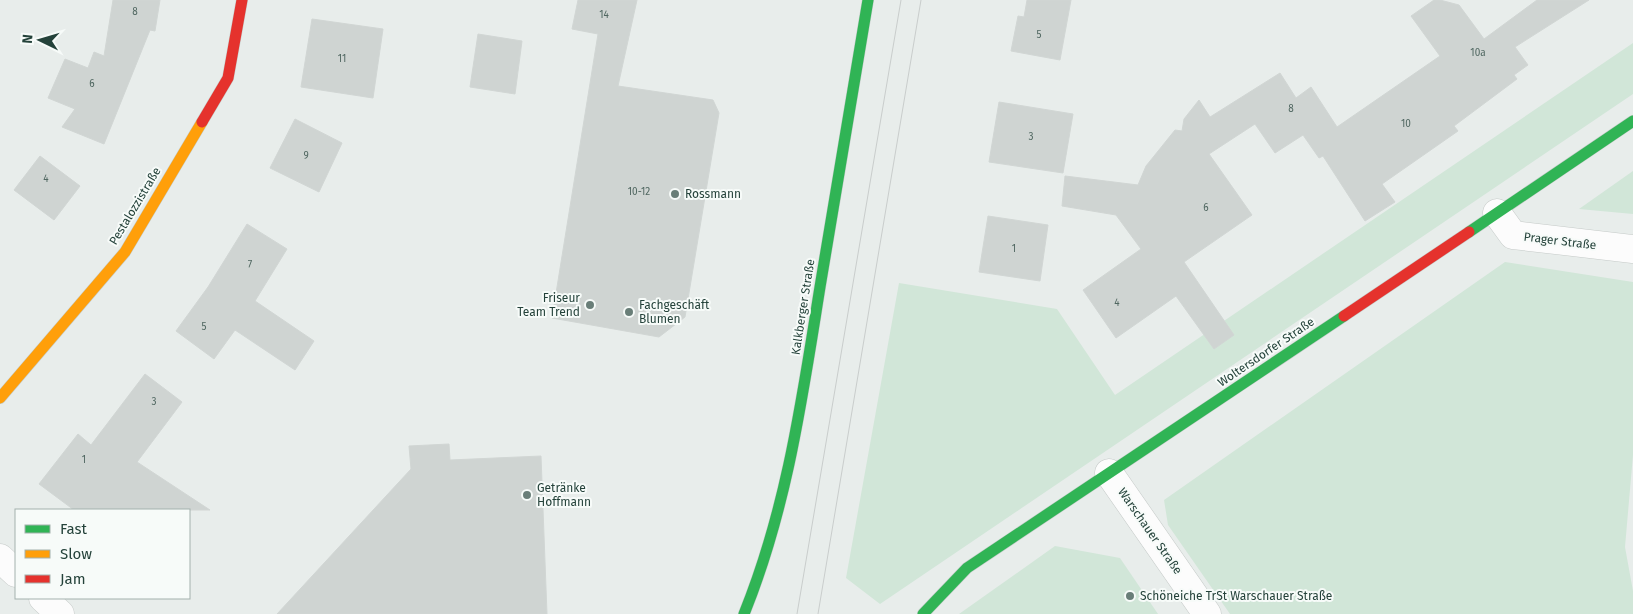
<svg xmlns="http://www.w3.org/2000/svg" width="1633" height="614" viewBox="0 0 1633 614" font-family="'Fira Sans',sans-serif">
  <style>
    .green { fill: #d1e6d8 }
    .building { fill: #cfd4d2; stroke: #d1d6d4 }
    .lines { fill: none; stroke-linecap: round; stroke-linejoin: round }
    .street-casing { stroke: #c5cac8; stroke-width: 29 }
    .fast-casing { stroke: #c3cbc8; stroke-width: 12 }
    .slow-casing { stroke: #c3cbc8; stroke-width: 12 }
    .jam-casing { stroke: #c3cbc8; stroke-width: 12 }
    .street { stroke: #fcfcfc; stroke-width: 28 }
    .fast { stroke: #30b455; stroke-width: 11 }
    .slow { stroke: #ff9f0a; stroke-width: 11 }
    .jam { stroke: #e5322d; stroke-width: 11 }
    .tram { stroke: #c9cdcc; stroke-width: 1 }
    .poi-dot { fill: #697e78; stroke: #f7fbf9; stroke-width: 2 }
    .labels { text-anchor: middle; stroke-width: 4; stroke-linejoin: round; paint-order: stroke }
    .number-label { font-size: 10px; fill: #506761 }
    .poi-label { font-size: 12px; fill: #24423a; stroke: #f7fbf9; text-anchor: start }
    .street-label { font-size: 12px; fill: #24423a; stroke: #f7fbf9 }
  </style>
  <rect width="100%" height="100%" fill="#e8edeb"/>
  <!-- green -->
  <g class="green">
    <path d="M1633,43V94L880,604L846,578L899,283L1057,309L1115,395Z"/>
    <path d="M1633,171V214L1579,209Z"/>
    <path d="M1505,262L1633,282V455L1625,547L1633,591V614H1230L1168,525L1164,500Z"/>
    <path d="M1055,546L1120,558L1158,614H959Z"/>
  </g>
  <!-- building -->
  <g class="building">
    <path d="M113,0H160L155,31L150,30L104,144L62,127L75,109L48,98L65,59L88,68L94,52L104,56Z"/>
    <path d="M578,0H637L618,86L713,100L719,113L685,317L659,337L552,318L598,34L572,29Z"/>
    <path d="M1027,0H1071L1060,60L1011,51L1018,16L1024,17Z"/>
    <path d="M1434,0H1440L1459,5L1484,39L1537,0H1589L1515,47L1528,65L1514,75L1517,79L1454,126L1458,131L1382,184L1395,202L1365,221L1323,156L1319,158L1303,135L1275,153L1255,124L1209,154L1252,215L1184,262L1234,335L1214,349L1176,296L1116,338L1083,290L1141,249L1116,215L1062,206L1065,176L1138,185L1146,166L1175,130L1182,131L1184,119L1199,100L1210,117L1280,73L1296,98L1311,87L1337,127L1440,56L1411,16Z"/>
    <path d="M312,19L383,29L373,98L301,87Z"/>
    <path d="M478,34L522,41L515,94L470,87Z"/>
    <path d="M999,102L1073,114L1063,173L989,162Z"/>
    <path d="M295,119L342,143L319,192L270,168Z"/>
    <path d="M40,156L80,186L54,220L14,190Z"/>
    <path d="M988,216L1048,225L1040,281L979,272Z"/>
    <path d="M247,224L287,249L255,301L314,341L295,370L235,330L214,359L176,331L208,287Z"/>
    <path d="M145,374L182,402L137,462L210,510H74L39,484L78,434L91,445Z"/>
    <path d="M449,444L450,460L541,456L547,614H277L411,469L409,446Z"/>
  </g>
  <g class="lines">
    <!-- street casing -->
    <g class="street-casing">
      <g id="street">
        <path d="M1497,213L1513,235L1633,249"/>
        <path d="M1109,473L1207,614"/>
        <path d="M0,558L16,573"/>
        <path d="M43,598L60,614"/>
      </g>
    </g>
    <!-- fast casing -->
    <g class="fast-casing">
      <g id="fast">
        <path d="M1469,232L1633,121"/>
        <path d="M744,614C787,508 802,399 820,287C836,191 852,96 868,0"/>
        <path d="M923,614L967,568L1344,316"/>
      </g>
    </g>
    <!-- slow casing -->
    <g class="slow-casing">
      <path id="slow" d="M0,398L125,252L202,122"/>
    </g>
    <!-- jam casing -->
    <g class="jam-casing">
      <g id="jam">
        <path d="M202,122L228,78L242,0"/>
        <path d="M1344,316L1469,232"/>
      </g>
    </g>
    <!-- street -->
    <use href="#street" class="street"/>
    <!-- fast -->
    <use href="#fast" class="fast"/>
    <!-- slow -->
    <use href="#slow" class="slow"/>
    <!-- jam -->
    <use href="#jam" class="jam"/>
    <!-- tram -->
    <g class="tram">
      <path d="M797,614L901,0"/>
      <path d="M818,614L921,0"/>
    </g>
  </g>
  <!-- markers -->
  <g class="poi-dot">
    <circle cx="675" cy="194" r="5"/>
    <circle cx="590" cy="305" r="5"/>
    <circle cx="629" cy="312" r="5"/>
    <circle cx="527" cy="495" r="5"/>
    <circle cx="1130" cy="596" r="5"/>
  </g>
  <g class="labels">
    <!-- number labels -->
    <g class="number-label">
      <text x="135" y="15">8</text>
      <text x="604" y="18">14</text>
      <text x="1039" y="38">5</text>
      <text x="1478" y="56">10a</text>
      <text x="342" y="62">11</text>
      <text x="92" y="87">6</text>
      <text x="1291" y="112">8</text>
      <text x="1406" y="127">10</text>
      <text x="1031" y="140">3</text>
      <text x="306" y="159">9</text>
      <text x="46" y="182">4</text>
      <text x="639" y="195">10-12</text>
      <text x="1206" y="211">6</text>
      <text x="1014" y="252">1</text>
      <text x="250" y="268">7</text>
      <text x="1117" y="306">4</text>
      <text x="204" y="330">5</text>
      <text x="154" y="405">3</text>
      <text x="84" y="463">1</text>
    </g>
    <!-- poi labels -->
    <g class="poi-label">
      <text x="685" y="198">Rossmann</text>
      <text x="580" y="302" text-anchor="end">Friseur<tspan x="580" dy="14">Team Trend</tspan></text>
      <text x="639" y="309">Fachgeschäft<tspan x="639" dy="14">Blumen</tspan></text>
      <text x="537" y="492">Getränke<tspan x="537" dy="14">Hoffmann</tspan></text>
      <text x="1140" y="600">Schöneiche TrSt Warschauer Straße</text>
    </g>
    <!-- street labels -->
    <g class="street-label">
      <text transform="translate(135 206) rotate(-59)" y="4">Pestalozzistraße</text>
      <text transform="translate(1560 241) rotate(7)" y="4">Prager Straße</text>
      <text transform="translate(803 307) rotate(-81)" y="4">Kalkberger Straße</text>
      <text transform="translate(1266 352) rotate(-34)" y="4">Woltersdorfer Straße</text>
      <text transform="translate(1150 531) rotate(55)" y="4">Warschauer Straße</text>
    </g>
  </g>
  <!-- legend -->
  <rect x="15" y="509" width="175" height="90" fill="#f7fbf9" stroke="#a3b1ad"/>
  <rect x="25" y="525" width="25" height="8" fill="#30b455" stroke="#a3b1ad"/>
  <text x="60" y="534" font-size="15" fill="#24423a">Fast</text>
  <rect x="25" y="550" width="25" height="8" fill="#ff9f0a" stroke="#a3b1ad"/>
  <text x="60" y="559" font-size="15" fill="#24423a">Slow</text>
  <rect x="25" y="575" width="25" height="8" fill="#e5322d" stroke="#a3b1ad"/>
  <text x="60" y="584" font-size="15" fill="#24423a">Jam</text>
  <!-- north arrow -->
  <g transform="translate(40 40) rotate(275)" stroke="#f7fbf9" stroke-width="4" paint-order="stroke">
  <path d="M0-4L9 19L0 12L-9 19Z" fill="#24423a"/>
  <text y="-8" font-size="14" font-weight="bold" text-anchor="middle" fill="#24423a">N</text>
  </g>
</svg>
